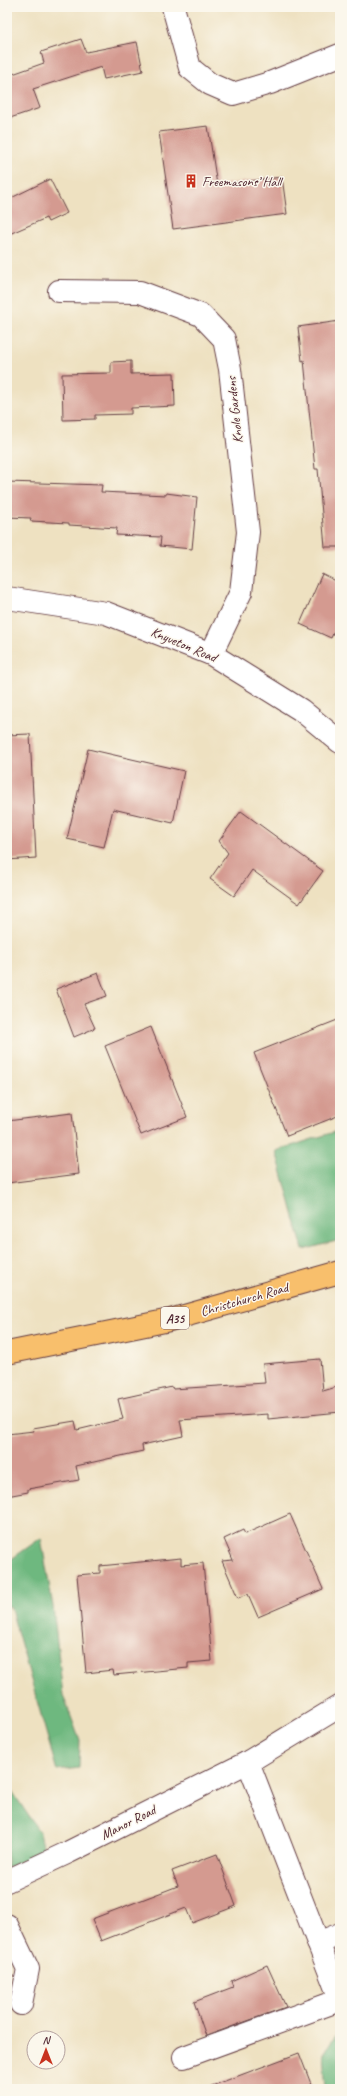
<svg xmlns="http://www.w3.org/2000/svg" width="347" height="2096" viewBox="0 0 347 2096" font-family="Caveat,sans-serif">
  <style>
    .forest { fill: #6eb87f; stroke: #5c6c55 }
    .building { fill: #d49a90 }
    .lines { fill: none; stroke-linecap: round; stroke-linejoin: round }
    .minor-casing { stroke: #633c42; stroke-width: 24 }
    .major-casing { stroke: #633c42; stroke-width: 24 }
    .minor { stroke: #fff; stroke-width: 22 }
    .major { stroke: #f8bf6c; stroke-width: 22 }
    .labels { text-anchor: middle; stroke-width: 3; stroke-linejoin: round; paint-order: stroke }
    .shield { fill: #fbf7ec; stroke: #7f6065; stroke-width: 1 }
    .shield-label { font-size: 13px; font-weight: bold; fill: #4a1f2b }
    .poi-label { font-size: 14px; fill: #4a1f2b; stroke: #fbf7ec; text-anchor: start }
    .street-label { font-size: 14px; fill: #4a1f2b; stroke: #fbf7ec }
  </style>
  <rect width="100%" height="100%" fill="#fbf7ec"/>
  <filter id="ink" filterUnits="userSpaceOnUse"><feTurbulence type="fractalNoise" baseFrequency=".025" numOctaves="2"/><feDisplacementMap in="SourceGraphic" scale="8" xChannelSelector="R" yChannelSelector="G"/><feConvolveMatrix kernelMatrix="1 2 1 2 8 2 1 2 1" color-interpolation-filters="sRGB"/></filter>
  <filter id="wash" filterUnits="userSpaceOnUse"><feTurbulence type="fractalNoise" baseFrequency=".012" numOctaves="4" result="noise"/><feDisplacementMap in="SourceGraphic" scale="16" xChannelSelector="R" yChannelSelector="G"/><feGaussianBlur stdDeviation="0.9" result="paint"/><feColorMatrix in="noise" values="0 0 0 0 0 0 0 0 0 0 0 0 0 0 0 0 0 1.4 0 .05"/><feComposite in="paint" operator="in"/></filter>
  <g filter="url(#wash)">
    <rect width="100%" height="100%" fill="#eee1c1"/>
    <!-- forest -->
    <g class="forest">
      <path d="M340,1130V1240L303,1250L276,1151Z"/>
      <path d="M41,1538L53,1606L63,1695L80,1741L79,1768L57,1771L10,1606L7,1607V1562Z"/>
      <path d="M12,1791L40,1833L44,1850L7,1868V1793Z"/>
      <path d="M339,2030L340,2089H326L323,2055Z"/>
    </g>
    <g id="blocks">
      <!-- building -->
      <g class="building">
        <path d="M81,39L86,52L137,42L143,71L104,79L101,67L33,89L40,108L7,119V76L44,63L41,52Z"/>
        <path d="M208,126L217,185L282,177L287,214L173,229L159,132Z"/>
        <path d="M50,179L67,213L48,222L46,218L7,235V200Z"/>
        <path d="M340,321V547H325L318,469H315L304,360L302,361L298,327Z"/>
        <path d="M131,361V374L174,373L175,406L131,408V414L95,415V419L63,420L62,374L111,373V362Z"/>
        <path d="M7,482L102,485L101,492L166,495V493L197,497L192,549L160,546L161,537L116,535L117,528L69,525V523L30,521L31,518L7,517Z"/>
        <path d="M322,574L340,583V618L331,638L300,624Z"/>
        <path d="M30,734L36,858L7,860V735Z"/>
        <path d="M88,749L184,771L173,823L113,809L104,847L67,839Z"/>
        <path d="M241,811L323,871L299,904L252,870L234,896L210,879L228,853L219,841Z"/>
        <path d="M98,973L107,996L84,1004L95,1028L74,1037L56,989Z"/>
        <path d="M340,1019V1115L287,1136L254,1053Z"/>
        <path d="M151,1027L187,1117L141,1135L105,1046Z"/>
        <path d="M72,1113L79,1174L7,1183V1121Z"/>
        <path d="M320,1359L323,1391L340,1386V1412L268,1419V1414L180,1420L183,1436L142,1445L143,1451L76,1466L79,1480L28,1489V1492L7,1496V1434L34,1431L33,1428L75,1421L77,1430L123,1419L118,1399L172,1387L173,1389L265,1383L263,1364Z"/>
        <path d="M290,1514L323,1589L258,1617L248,1594L238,1598L222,1561L233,1560L224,1539L243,1530L245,1534Z"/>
        <path d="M181,1558V1565L203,1563L212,1661L188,1663V1668L114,1675L113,1670L86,1673L77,1575L100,1573V1566Z"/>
        <path d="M217,1854L236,1906L192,1923L186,1908L101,1941L92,1919L178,1886L172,1871Z"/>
        <path d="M267,1965L286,2007L206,2036L194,2002L233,1987L231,1981Z"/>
        <path d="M299,2053L313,2089H209V2087Z"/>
      </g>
    </g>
  </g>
  <g filter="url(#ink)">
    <use href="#blocks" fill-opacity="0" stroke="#633c42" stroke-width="1"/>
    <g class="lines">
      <!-- minor casing -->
      <g class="minor-casing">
        <g id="minor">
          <path d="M173,7L190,68L210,84L233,94L270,83L340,55"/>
          <path d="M59,291L140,292L201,315L224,339L230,369L248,532L241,592L211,654"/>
          <path d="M7,598L106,613L211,654L301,710L340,742"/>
          <path d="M248,1762L340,1999"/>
          <path d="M7,1881L69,1852L248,1762L340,1706"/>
          <path d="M7,1925L28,1969L21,2004"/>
          <path d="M318,1943L340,1934"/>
          <path d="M184,2057L340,2000"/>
        </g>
      </g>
      <!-- major casing -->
      <g class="major-casing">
        <path id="major" d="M7,1353L170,1320L340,1272"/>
      </g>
      <!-- minor -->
      <use href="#minor" class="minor"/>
      <!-- major -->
      <use href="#major" class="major"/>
    </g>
  </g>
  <!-- icons -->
  <defs>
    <g id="building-bare" transform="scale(1.08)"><path d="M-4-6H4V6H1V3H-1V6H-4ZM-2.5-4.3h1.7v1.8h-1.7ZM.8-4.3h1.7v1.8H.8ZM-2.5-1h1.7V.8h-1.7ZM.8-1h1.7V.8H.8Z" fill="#c8321e" stroke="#fbf7ec" stroke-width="2.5" paint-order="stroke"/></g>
  </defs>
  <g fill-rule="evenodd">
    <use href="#building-bare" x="191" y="181"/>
  </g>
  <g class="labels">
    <!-- shield labels -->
    <rect class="shield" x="161" y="1307" width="28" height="22" rx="3"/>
    <g class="shield-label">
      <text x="175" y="1323">A35</text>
    </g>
    <!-- poi labels -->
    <g class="poi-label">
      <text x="202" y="186">Freemasons’ Hall</text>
    </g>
    <!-- street labels -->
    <g class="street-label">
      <text transform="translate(234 410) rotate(-96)" y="5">Knole Gardens</text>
      <text transform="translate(184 644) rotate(23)" y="5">Knyveton Road</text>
      <text transform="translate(244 1299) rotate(-16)" y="5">Christchurch Road</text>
      <text transform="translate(128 1822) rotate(-27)" y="5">Manor Road</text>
    </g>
  </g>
  <!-- margin -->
  <rect width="347" height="2096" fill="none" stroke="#fbf7ec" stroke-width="24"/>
  <!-- north arrow -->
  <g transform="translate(46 2050)"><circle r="19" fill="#fbf7ec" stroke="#b4a19f"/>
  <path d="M0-3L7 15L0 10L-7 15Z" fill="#c8321e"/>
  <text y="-6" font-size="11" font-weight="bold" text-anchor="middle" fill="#4a1f2b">N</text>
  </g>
</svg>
